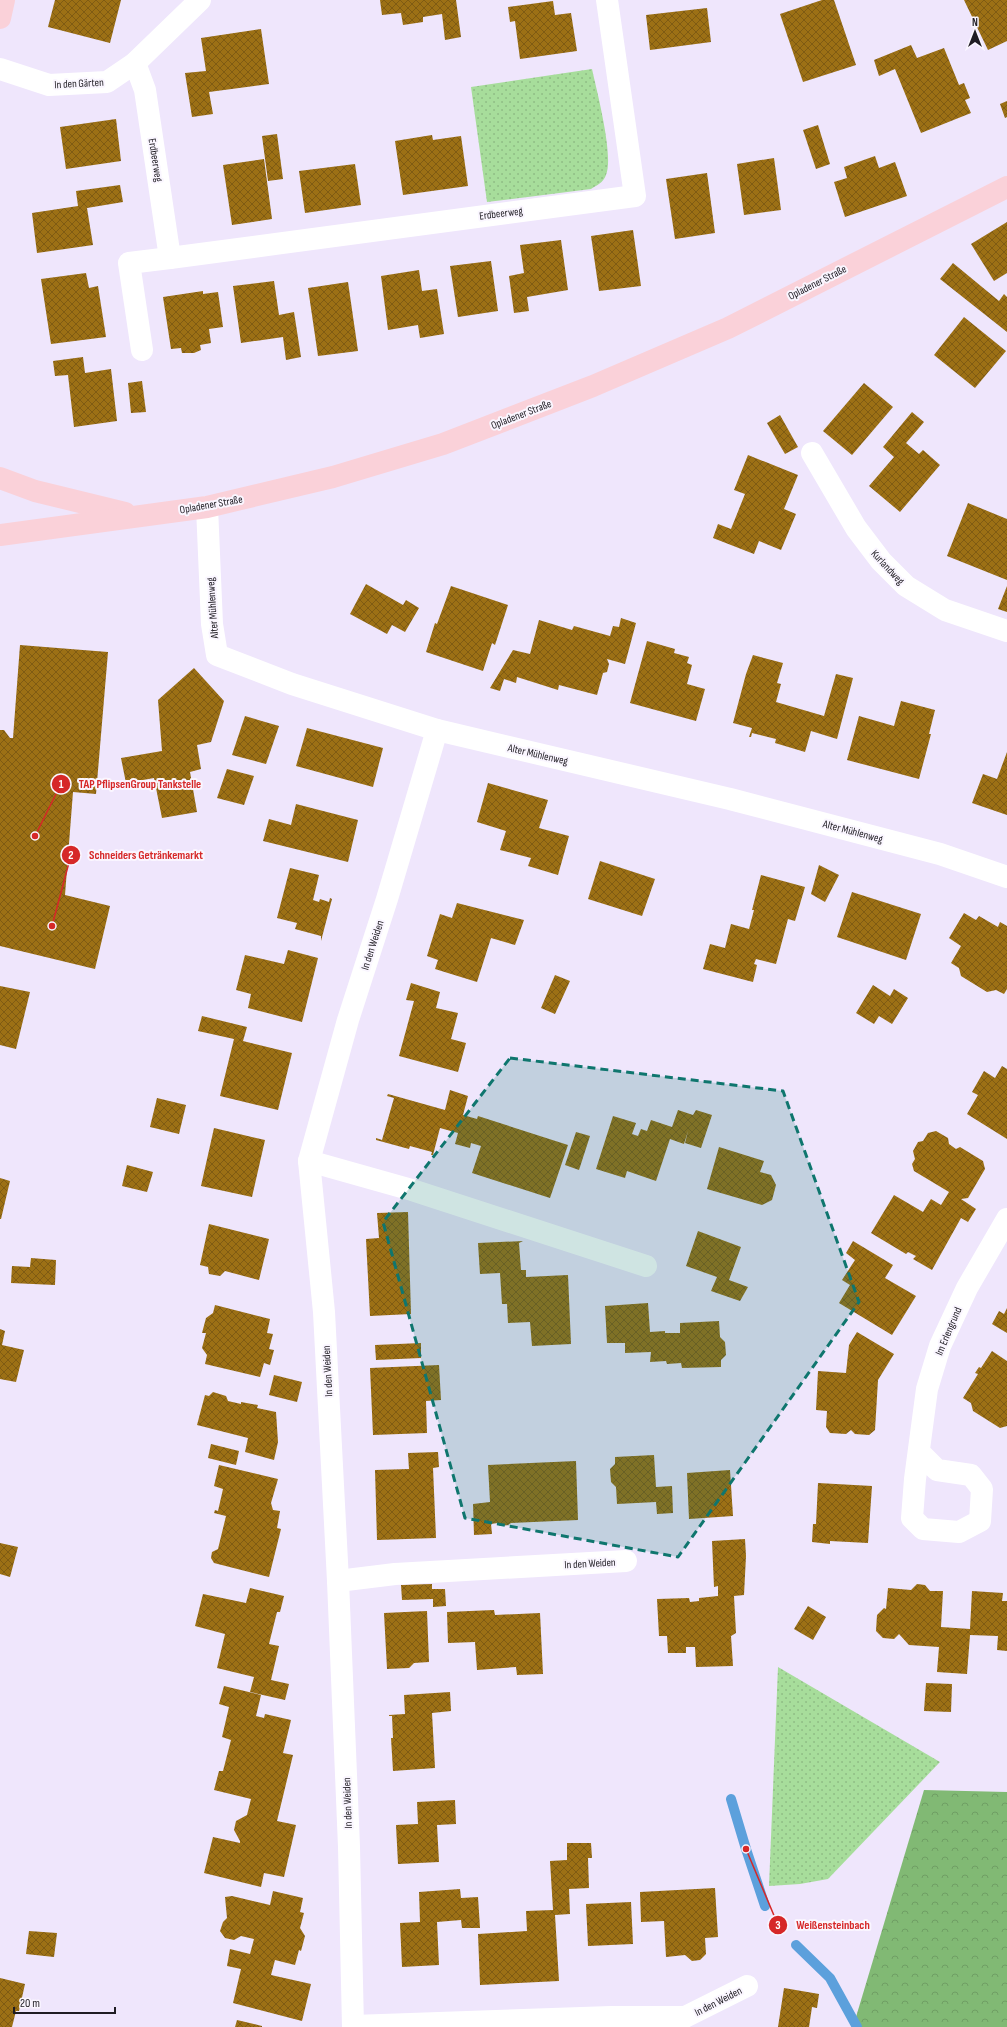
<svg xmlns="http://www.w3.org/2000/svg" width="1007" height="2027" viewBox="0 0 1007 2027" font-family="'Sofia Sans Condensed',sans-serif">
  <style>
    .forest { fill: url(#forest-crowns) }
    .park { fill: url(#park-dots) }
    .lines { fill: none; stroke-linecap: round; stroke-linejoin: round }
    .stream { stroke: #5ca0dc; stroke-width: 10 }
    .building { fill: url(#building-cross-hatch) }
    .street { stroke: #fff; stroke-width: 22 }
    .secondary { stroke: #fad1d9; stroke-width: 22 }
    .marked { fill: #0f766e; fill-opacity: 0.2; stroke: #0f766e; stroke-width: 3; stroke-dasharray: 8 5; stroke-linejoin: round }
    .labels { text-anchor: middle; stroke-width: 4; stroke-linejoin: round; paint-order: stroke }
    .street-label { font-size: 11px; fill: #1f1c23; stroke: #faf6ff }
    .leader { fill: none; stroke: #d62828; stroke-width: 1.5 }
    .callout-dot { fill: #d62828; stroke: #faf6ff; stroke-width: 1.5 }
    .mark-label { font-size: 12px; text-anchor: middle; font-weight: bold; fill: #fff }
    .callout-label { font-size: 12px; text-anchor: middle; font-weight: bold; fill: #d62828; stroke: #faf6ff; stroke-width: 4; stroke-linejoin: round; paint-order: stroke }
  </style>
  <defs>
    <pattern id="forest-crowns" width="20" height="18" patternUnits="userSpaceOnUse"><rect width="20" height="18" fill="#81b974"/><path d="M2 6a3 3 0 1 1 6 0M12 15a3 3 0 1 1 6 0" fill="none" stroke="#6f9e64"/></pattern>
    <pattern id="park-dots" width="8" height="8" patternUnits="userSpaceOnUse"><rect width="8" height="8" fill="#a7dd9b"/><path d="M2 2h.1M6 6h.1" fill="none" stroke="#8fbd85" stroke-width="1.8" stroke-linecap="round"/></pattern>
    <pattern id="building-cross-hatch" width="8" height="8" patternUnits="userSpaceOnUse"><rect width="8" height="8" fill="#9c7015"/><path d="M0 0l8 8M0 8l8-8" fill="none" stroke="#7f5b13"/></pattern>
  </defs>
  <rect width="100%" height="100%" fill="#efe6fc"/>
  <!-- forest -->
  <path class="forest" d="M924,1790L1007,1792V2027H853Z"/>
  <!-- park -->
  <g class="park">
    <path d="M592,69C597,92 614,156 606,175C603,183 597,185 591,189L487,202L471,87Z"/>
    <path d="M778,1667L940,1762L828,1879L800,1884L769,1886Z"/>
  </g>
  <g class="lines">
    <!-- stream -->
    <g class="stream">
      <path d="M731,1799L746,1849L765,1906"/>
      <path d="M796,1945L830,1978L857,2027"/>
    </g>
  </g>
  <!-- building -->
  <g class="building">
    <path d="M55,0H121L110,43L48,27Z"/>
    <path d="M380,0H456L461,37L445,40L442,14L423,17V22L403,25L401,13L382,15Z"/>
    <path d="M822,0H834L856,65L803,82L780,14Z"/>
    <path d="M964,0H1007V41L988,50Z"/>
    <path d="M553,1L555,15L571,13L577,51L520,59L515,21L510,22L508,7Z"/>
    <path d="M707,8L711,42L650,50L646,15Z"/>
    <path d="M261,29L269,84L209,92L213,114L192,117L185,73L206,71L201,38Z"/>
    <path d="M911,45L917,58L944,48L959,85L964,83L970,98L965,100L971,113L921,133L895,69L879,76L874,60Z"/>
    <path d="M1007,101V117L1005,118L1000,104Z"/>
    <path d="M116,119L121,161L66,169L60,127Z"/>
    <path d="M818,125L830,164L816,169L803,130Z"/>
    <path d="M277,134L283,179L268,181L262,136Z"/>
    <path d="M432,135L433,140L461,136L468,186L403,195L395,141Z"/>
    <path d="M875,156L879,168L895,162L907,196L845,217L834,182L847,178L844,167Z"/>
    <path d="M774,158L781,210L744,215L737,164Z"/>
    <path d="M264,159L272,219L232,225L223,165Z"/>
    <path d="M355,164L361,205L305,213L299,171Z"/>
    <path d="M707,173L715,233L675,239L666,179Z"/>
    <path d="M120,185L123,202L87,208L93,245L37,253L32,213L78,206L76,191Z"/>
    <path d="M1007,222V273L994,281L971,244Z"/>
    <path d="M633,230L641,286L599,291L591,236Z"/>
    <path d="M561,240L568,290L527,297L529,311L514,313L509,276L524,273L520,245Z"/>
    <path d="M491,261L498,311L458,317L450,266Z"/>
    <path d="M953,263L999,301L1004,294L1007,297V332L940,279Z"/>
    <path d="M419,270L422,291L437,289L444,334L420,338L418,325L388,330L381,276Z"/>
    <path d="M86,273L89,288L98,286L106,337L51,344L41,279Z"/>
    <path d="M274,281L279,315L294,312L301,357L286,360L283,337L241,343L233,286Z"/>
    <path d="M348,282L358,351L318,356L308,288Z"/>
    <path d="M203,291V294L218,292L223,327L209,329L211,343L200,345L201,350L194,353H182L181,348L171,349L163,297Z"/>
    <path d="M964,317L1006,351L975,388L934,355Z"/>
    <path d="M83,357L85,373L111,369L117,421L74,427L68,375L55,376L53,361Z"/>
    <path d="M142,381L146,412L131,413L128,383Z"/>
    <path d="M864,383L893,407L852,455L823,431Z"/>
    <path d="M912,412L924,422L906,443L919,454L923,450L940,465L900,512L869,486L894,457L883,447Z"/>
    <path d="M780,415L798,447L785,454L767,423Z"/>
    <path d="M748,455L798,475L784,509L796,514L781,550L759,541L754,554L713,538L718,524L731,529L745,494L734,490Z"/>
    <path d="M968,503L1007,519V580L947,556Z"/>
    <path d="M366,584L403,605L406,600L419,608L405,632L392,625L387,634L350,614Z"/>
    <path d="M451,586L508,605L495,645L492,643L483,671L426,652L435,623L437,624Z"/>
    <path d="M1007,586V612L998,609Z"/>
    <path d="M621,618L636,623L625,664L607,659L609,664L607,672L603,673L597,695L559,685L558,690L517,677L516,683L504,679L500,691L490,688L513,650L530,654L539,620L572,630L574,626L610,636L613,626L619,627Z"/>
    <path d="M647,641L675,649L674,653L689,657L687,663L692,665L687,684L705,689L696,721L630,703Z"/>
    <path d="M20,645L108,652L96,794L73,792L65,895L110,906L95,969L0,946V730H4L10,738H13Z"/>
    <path d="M753,655L783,663L777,683L781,684L776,702L824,716L836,674L853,678L837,739L811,731L805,752L775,743L776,739L752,733L751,737H749L752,728L733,723L746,674Z"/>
    <path d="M194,668L224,701L211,742L197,745L201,769L190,772L197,812L162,818L154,778L126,783L121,758L162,751L158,700Z"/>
    <path d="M901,701L935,710L929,734H931L919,779L847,760L859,716L894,726Z"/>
    <path d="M245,716L279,726L266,764L232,755Z"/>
    <path d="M307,728L383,748L373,787L296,766Z"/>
    <path d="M1007,752V815L972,803L983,774L997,779Z"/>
    <path d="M227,769L254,776L244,805L217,798Z"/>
    <path d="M488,783L548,800L539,828L569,836L558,875L528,866L531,858L500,850L506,831L477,822Z"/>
    <path d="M296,804L358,820L348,862L263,841L269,819L291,825Z"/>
    <path d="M600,861L655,879L642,916L588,899Z"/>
    <path d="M819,865L839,875L825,902L811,894Z"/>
    <path d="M290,868L319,875L313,900L319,902L320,899L329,902L330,898L332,899L321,941V936L295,929L297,923L277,918Z"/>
    <path d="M761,875L805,887L795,921L788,919L776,964L756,959L754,964L757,965L753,982L703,969L710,944L725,948L731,924L749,929L754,910H752Z"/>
    <path d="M852,892L921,914L906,960L837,937Z"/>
    <path d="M457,903L524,920L515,945L491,938L477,982L435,969L438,960L427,956L440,914L452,918Z"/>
    <path d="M964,913L976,920L979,916L998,927L1000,922L1007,926V989L1004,994L996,990L987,992L961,976L959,968L951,963L961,946L949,938Z"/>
    <path d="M288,950L318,958L302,1022L248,1008L251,994L236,990L245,955L284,964Z"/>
    <path d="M555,975L570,981L555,1014L541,1008Z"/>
    <path d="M411,983L440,992L436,1008L458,1013L451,1039L466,1043L458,1072L399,1056L414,1001L406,1000Z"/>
    <path d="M873,985L890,996L894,989L908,998L892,1024L879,1016L874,1024L856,1013Z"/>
    <path d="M0,986L30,992L16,1049L0,1045Z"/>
    <path d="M202,1016L247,1027L243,1041L292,1053L278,1110L220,1096L234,1039L198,1031Z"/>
    <path d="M1002,1066L1007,1069V1139L967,1114L978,1095L972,1092L984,1071L995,1078Z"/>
    <path d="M450,1090L468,1096L463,1115L477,1119L478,1116L568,1145L550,1198L472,1173L481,1146L471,1143L470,1148L455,1144L458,1133L440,1128L433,1155H431L432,1152L410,1146L409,1149L376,1140V1138L382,1140L394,1098L387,1096L388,1094L445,1110Z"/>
    <path d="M157,1098L186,1105L179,1134L150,1127Z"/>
    <path d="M678,1110L693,1115L696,1110L712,1115L701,1148L685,1143L688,1131L684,1144L670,1139L656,1181L627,1171L625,1178L596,1169L613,1116L636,1123L632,1134L638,1136L641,1129L647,1131L651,1120L672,1127Z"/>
    <path d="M214,1128L265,1140L252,1197L201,1186Z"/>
    <path d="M936,1131L948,1138L949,1144L956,1149L960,1147L983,1161L985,1169L968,1198L961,1199L976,1209L968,1222L961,1218L932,1270L913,1259L916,1256L908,1252L906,1254L871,1233L894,1195L923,1212L931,1199L941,1205L949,1192L914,1171L912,1164L915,1159L913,1151L918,1142L923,1141L928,1133Z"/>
    <path d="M576,1132L590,1136L579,1170L565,1165Z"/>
    <path d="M719,1147L764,1161L760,1172L771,1175L776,1185L772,1200L762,1205L707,1189Z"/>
    <path d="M127,1165L153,1172L147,1192L122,1186Z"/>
    <path d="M0,1178L10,1181L1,1219H0Z"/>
    <path d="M408,1212L411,1314L370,1316L366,1239L379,1238L377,1213Z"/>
    <path d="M209,1224L269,1239L259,1280L225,1271L220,1276L209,1274L208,1267L200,1265Z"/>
    <path d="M698,1231L741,1247L729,1280L748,1287L740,1301L711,1291L717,1277L686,1266Z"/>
    <path d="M523,1241L519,1243L521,1270H526V1277L568,1275L571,1344L532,1346L530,1322L508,1323L507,1304H502L500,1273L480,1274L478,1243Z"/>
    <path d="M853,1241L893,1265L885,1278L916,1296L892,1335L839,1303L850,1285L842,1280L855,1260L846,1253Z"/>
    <path d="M31,1258L56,1260L55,1285L11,1283L12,1266L30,1267Z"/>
    <path d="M648,1303L650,1332L665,1331V1333H680V1323L719,1321L720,1337L725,1342L726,1355L721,1360V1367L682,1368L681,1363L667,1364L666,1361L650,1362L651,1352L625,1353V1343H607L605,1306Z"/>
    <path d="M215,1305L270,1319L267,1333L273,1334L269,1349L274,1350L270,1365L264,1363L260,1377L205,1364L207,1355L202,1348L206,1333H202L206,1318L213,1313Z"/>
    <path d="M1007,1308V1333L992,1324L999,1311L1004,1314Z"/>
    <path d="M0,1329L5,1331L2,1345L24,1350L16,1382L0,1379Z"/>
    <path d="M857,1332L894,1354L878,1380L875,1430L869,1435L855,1434L851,1430L846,1434L830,1433L826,1427L827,1411L816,1410L818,1371L846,1373L849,1345Z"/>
    <path d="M421,1343V1358L376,1360L375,1345Z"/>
    <path d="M992,1351L1007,1361V1426L1000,1428L973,1411L971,1403L963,1398L978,1374L975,1373L979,1367L981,1368Z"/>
    <path d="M439,1365L441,1400L426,1401L427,1433L373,1435L370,1368Z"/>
    <path d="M274,1375L302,1382L297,1402L269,1395Z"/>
    <path d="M213,1392L226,1396L228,1401L241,1404V1402L258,1405L257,1408L276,1412L278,1442L274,1460L245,1452L248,1438L197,1425L205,1395L209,1396Z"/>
    <path d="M211,1444L239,1451L236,1465L208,1458Z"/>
    <path d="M438,1452L439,1467L433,1468L436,1538L377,1540L375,1470L409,1469L408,1453Z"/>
    <path d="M654,1455L656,1487L672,1486L673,1513L657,1514L656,1502L617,1504L616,1487L611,1482L610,1469L615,1464V1457Z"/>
    <path d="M576,1461L578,1520L511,1523L508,1525L500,1526L497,1523L491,1524L492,1534L474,1535L473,1504L490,1502L488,1465Z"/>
    <path d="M219,1465L278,1479L271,1503L273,1510L280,1511L277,1528L281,1529L269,1577L214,1563L211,1558L212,1552L218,1549L226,1516L214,1513L215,1510L218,1511L223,1489L214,1486Z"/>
    <path d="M730,1470L733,1516L689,1519L687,1473Z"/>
    <path d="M818,1483L872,1486L868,1543L830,1541V1544L812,1542L813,1524H816Z"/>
    <path d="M745,1539L746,1556L744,1595L734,1596L736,1633L731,1636L733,1666L696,1667L695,1647H686V1653H668L667,1636H659L657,1599L689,1598L690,1602L699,1601V1598L718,1596V1586L714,1587L712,1541Z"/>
    <path d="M0,1543L18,1547L10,1577L0,1574Z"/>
    <path d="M432,1584V1589H445L446,1606L433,1607V1599L402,1600L401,1585Z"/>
    <path d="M917,1584L925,1585L930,1591H943L941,1627L970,1629L972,1591L1003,1593L1002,1601H1007V1651L997,1650L998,1636L970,1635L967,1674L937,1672L939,1647L909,1645L899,1634L894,1639L883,1638L876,1631L877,1615L884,1608L886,1609L888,1588L911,1590Z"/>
    <path d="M250,1588L284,1596L280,1612H277L269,1644L279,1646L271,1680L289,1684L285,1700L250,1692L254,1677L217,1668L225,1634L195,1626L203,1594L246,1603Z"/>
    <path d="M808,1606L826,1617L813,1640L794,1629Z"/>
    <path d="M494,1610L495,1615L540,1613L543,1674L517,1675L516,1667L477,1670L475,1642L448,1643L447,1612Z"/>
    <path d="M427,1611L429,1662L414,1663L409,1668L387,1669L384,1613Z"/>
    <path d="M926,1683L952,1684L951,1712L924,1711Z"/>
    <path d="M224,1686L261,1695L256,1716L264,1718L265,1714L291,1720L283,1753L293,1755L277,1821L296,1825L284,1877L264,1873L261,1887L204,1873L213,1837L240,1843V1841L234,1830L236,1821L247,1815L251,1799L214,1790L219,1771H223L231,1740L222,1737L229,1707L219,1704Z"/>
    <path d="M450,1692L451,1711L432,1713L435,1768L393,1771L391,1738H393L392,1716H389V1715L405,1714L404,1695Z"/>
    <path d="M455,1800L456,1824L437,1825L439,1862L398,1864L396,1825L418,1824L417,1802Z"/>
    <path d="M567,1843H591L592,1858H588L589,1888L569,1889L570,1914L555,1915L559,1981L480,1985L478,1934L527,1931L526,1911L553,1910L550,1861L567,1860Z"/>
    <path d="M715,1888L718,1937L705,1938L706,1954L700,1960L692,1961L685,1955L666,1957L664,1921L641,1922L640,1892Z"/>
    <path d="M460,1889L461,1898L478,1897L480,1928H462L461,1920L437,1922L439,1965L402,1967L400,1923L420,1922L419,1892Z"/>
    <path d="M273,1891L303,1898L300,1912L304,1913L300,1928L305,1936L301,1951L299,1950L295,1965L275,1960L271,1975L311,1984L302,2021L233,2003L241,1969L227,1966L230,1949L250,1954L254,1939L241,1936L234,1940L225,1938L220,1931L223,1922L227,1918L225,1897L232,1896L270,1905Z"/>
    <path d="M631,1902L633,1944L588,1946L586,1904Z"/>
    <path d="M29,1931L57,1933L54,1957L26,1954Z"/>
    <path d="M0,1978L25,1984L19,2011H16L12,2027H0Z"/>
    <path d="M784,1988L819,1994L817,2008L812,2007L809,2027H778Z"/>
    <path d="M237,2020L262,2026V2027H235Z"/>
  </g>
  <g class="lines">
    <!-- street -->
    <g class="street">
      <path d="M135,63L145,90L170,258L635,196L607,0"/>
      <path d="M0,69L49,85L107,82L135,63L200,0"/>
      <path d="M142,350L129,263L170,258"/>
      <path d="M812,453L856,528L881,561L906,586L945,610L1007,631"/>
      <path d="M207,507L212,624L217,655L292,684L437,730L730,799L940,854L1007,877"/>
      <path d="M309,1161L412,1190L646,1266"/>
      <path d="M919,1452L937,1470L971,1475L982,1489L980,1521L959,1532L923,1529L912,1518L915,1479L927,1389L940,1346L967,1288L1007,1219"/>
      <path d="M338,1581L395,1574L626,1561"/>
      <path d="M353,2026L611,2017H685L747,1986"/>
      <path d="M353,2027L349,1847L338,1581L324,1312L309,1161L348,1020L387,899L437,730"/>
    </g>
    <!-- secondary -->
    <g class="secondary">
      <path d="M0,18L4,0"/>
      <path d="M0,478L35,491L125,513"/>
      <path d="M0,535L207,507L333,477L443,444L593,386L728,328L1007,187"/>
    </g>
  </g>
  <!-- marked area -->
  <path class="marked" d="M510,1058L783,1091L859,1302L678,1557L465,1518L383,1222Z"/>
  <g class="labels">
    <!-- street labels -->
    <g class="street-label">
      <text transform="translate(79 83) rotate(-3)" y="4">In den Gärten</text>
      <text transform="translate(156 160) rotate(81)" y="4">Erdbeerweg</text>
      <text transform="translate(501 213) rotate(-7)" y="4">Erdbeerweg</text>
      <text transform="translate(817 282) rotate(-27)" y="4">Opladener Straße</text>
      <text transform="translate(521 414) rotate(-21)" y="4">Opladener Straße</text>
      <text transform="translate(211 504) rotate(-10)" y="4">Opladener Straße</text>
      <text transform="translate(888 567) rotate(47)" y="4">Kurlandweg</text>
      <text transform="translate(212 608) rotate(-94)" y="4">Alter Mühlenweg</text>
      <text transform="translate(538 754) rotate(13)" y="4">Alter Mühlenweg</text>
      <text transform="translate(853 831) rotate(15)" y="4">Alter Mühlenweg</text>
      <text transform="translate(372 945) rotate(-72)" y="4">In den Weiden</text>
      <text transform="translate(948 1331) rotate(-67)" y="4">Im Erlengrund</text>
      <text transform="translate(327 1371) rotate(-93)" y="4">In den Weiden</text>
      <text transform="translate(590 1563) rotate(-3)" y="4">In den Weiden</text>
      <text transform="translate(347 1803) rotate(-92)" y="4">In den Weiden</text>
      <text transform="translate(718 2001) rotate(-27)" y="4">In den Weiden</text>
    </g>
  </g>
  <!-- callouts -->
  <path class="leader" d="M35 836L61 784M52 926L71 855M746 1849L778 1925"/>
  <g class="callout-dot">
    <circle cx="35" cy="836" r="4"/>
    <circle cx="52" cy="926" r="4"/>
    <circle cx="746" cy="1849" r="4"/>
    <circle cx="61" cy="784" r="10"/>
    <circle cx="71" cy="855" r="10"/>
    <circle cx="778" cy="1925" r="10"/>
  </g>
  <g class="mark-label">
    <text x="61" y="788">1</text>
    <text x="71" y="859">2</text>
    <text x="778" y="1929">3</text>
  </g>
  <g class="callout-label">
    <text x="140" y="788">TAP PflipsenGroup Tankstelle</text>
    <text x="146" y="859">Schneiders Getränkemarkt</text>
    <text x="833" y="1929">Weißensteinbach</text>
  </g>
  <!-- north arrow -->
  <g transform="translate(975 32)" stroke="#faf6ff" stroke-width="3" paint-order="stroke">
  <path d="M0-3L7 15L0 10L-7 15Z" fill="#1f1c23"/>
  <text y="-6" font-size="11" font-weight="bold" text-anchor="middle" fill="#1f1c23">N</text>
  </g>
  <!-- scale -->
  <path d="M14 2007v6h101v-6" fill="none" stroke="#1f1c23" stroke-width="2"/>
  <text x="20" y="2007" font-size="12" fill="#1f1c23" stroke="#faf6ff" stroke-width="3" paint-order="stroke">20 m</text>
</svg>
